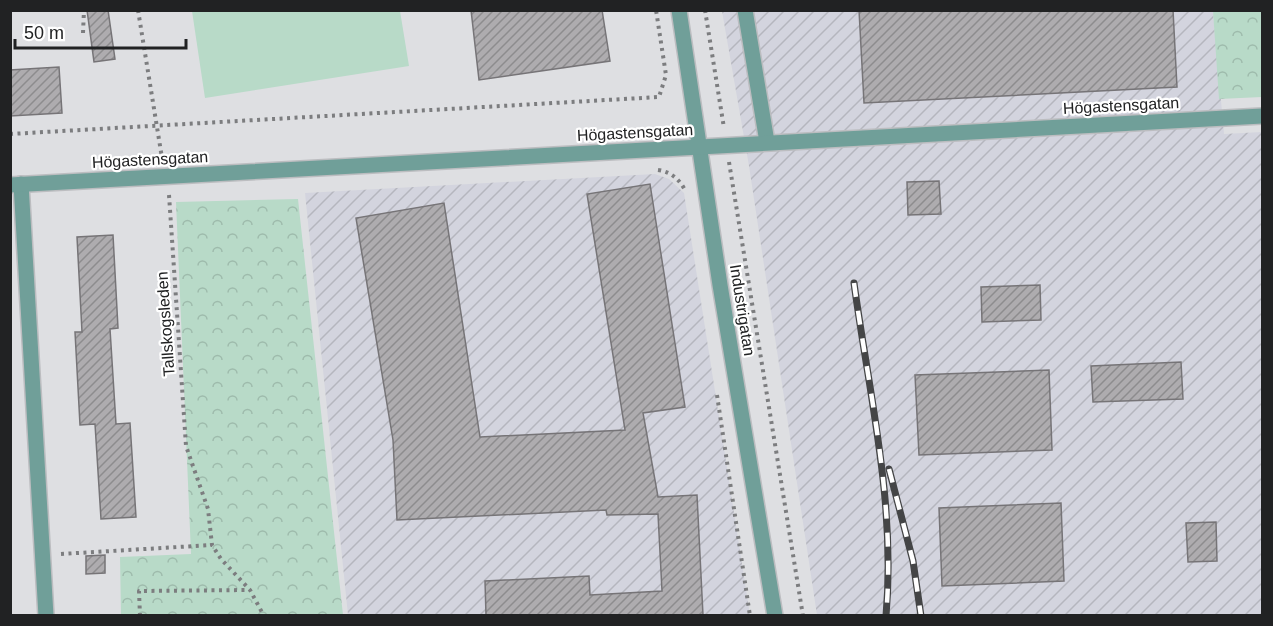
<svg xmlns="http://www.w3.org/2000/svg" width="1273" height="626" viewBox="0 0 1273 626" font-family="Arial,sans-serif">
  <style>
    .industrial { fill: url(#industrial-furrows) }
    .park { fill: url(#park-crowns) }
    .pitch { fill: #b8dac8 }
    .building { fill: url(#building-hatch); stroke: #767477; stroke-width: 1.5 }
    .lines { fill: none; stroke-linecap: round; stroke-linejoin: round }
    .minor-casing { stroke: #bcbdc0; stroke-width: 18 }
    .path { stroke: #7c7d7f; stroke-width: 4; stroke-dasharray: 3 4.5; stroke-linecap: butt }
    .minor { stroke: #709f99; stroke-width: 15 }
    .rail-casing { stroke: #444546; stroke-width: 7 }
    .rail { stroke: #fff; stroke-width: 4.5; stroke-dasharray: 14; stroke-linecap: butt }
    .labels { text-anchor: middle; stroke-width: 4.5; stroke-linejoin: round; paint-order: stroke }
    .street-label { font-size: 16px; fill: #212223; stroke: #fff }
  </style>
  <defs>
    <pattern id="industrial-furrows" width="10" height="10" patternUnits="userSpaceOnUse" patternTransform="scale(1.5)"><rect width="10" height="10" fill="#d3d4de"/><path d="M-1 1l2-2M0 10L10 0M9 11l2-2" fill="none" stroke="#b5b6be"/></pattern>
    <pattern id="park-crowns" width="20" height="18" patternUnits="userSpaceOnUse" patternTransform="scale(1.5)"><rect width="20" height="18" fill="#b8dac8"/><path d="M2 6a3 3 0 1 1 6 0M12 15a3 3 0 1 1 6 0" fill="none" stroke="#9ebbac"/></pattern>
    <pattern id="building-hatch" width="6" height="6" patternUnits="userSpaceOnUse" patternTransform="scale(1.5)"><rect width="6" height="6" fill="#aeacaf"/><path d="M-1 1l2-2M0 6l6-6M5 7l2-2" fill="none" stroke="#8d8c8e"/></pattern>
  </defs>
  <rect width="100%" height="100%" fill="#dedfe2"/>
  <!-- industrial -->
  <g class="industrial">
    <path d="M722,11H1213L1224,134L1262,132V615H817L749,166Z"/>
    <path d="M655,174L669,179L684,193L750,615H348L305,193Z"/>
  </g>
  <!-- park -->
  <g class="park">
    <path d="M1213,11H1262V97L1219,99Z"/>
    <path d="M298,199L343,615H121L120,557L191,554L176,202Z"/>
  </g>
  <!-- pitch -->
  <path class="pitch" d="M192,11H400L409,66L205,98Z"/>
  <!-- building -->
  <g class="building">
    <path d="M87,10H108L115,59L94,62Z"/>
    <path d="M471,10H602L610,61L479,80Z"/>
    <path d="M859,10H1173L1177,87L864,103Z"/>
    <path d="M59,67L62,113L10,116V70Z"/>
    <path d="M939,181L941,214L908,215L907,182Z"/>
    <path d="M650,184L685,407L643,413L658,497L697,495L703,615H486L485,581L589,576L590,595L662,591L658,514L607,515L606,510L397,520L393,440L356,218L444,203L480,437L625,430L587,194Z"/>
    <path d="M113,235L118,328L110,329L116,424L130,423L136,517L101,519L95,424L80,425L75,332H82L77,237Z"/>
    <path d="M1040,285L1041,320L982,322L981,287Z"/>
    <path d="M1181,362L1183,399L1093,402L1091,366Z"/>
    <path d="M1049,370L1052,450L919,455L915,375Z"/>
    <path d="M1061,503L1064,581L942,586L939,508Z"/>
    <path d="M1216,522L1217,561L1188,562L1186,523Z"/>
    <path d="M105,555V573L86,574V556Z"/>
  </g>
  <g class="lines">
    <!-- minor casing -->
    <g class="minor-casing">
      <g id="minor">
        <path d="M679,10L720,285L775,616"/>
        <path d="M745,10L767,142"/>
        <path d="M21,184L46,616"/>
        <path d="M10,185L1262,116"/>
      </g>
    </g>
    <!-- path -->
    <g class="path">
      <path d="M138,10L162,158"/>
      <path d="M705,10L724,128"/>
      <path d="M83,33L84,10"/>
      <path d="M10,134L659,97L666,75L656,10"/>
      <path d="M729,162L803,616"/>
      <path d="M658,170C672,172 680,180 686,192"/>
      <path d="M169,195L186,446L208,509L212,545L221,559L250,590L264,616"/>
      <path d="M717,395L750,616"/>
      <path d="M61,554L212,545"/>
      <path d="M140,616L139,591L248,590"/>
    </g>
    <!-- minor -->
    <use href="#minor" class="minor"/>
    <!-- rail casing -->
    <g class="rail-casing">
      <g id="rail">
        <path d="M854,283C869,394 896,503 886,616"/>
        <path d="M889,469L913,561L921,616"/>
      </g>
    </g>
    <!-- rail -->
    <use href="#rail" class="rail"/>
  </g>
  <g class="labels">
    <!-- street labels -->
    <g class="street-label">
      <text transform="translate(1121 105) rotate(-3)" y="6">Högastensgatan</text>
      <text transform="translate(635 132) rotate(-3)" y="6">Högastensgatan</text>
      <text transform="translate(150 159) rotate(-3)" y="6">Högastensgatan</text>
      <text transform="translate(743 310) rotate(81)" y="6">Industrigatan</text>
      <text transform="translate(165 324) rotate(-94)" y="6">Tallskogsleden</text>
    </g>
  </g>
  <!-- border -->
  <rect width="1273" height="626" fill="none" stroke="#212223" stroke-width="24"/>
  <!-- scale -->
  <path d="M15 39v9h171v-9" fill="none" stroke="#212223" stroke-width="3"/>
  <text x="24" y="39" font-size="18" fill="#212223" stroke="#ffffff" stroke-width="4.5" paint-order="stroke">50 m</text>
</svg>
